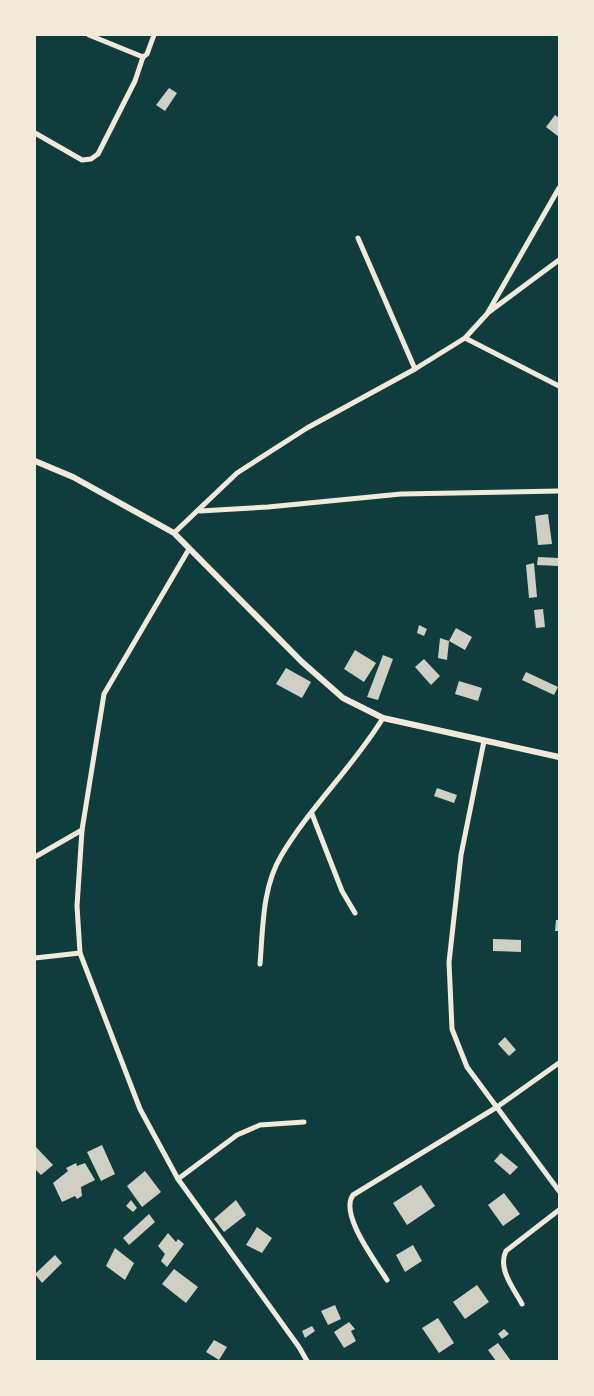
<svg xmlns="http://www.w3.org/2000/svg" width="594" height="1396" viewBox="0 0 594 1396" font-family="Inter,sans-serif">
  <style>
    .building { fill: #cfcfc3 }
    .lines { fill: none; stroke-linecap: round; stroke-linejoin: round }
    .minor { stroke: #f1e9da; stroke-width: 5 }
    .tertiary { stroke: #f1e9da; stroke-width: 6 }
  </style>
  <rect width="100%" height="100%" fill="#0f3d3e"/>
  <!-- building -->
  <g class="building">
    <path d="M169,88L177,93L165,111L156,105Z"/>
    <path d="M555,115L559,118V137L546,127Z"/>
    <path d="M548,514L552,544L538,545L535,516Z"/>
    <path d="M538,557L559,558V566L537,565Z"/>
    <path d="M534,563L537,597L529,598L526,565Z"/>
    <path d="M543,609L545,627L536,628L534,610Z"/>
    <path d="M419,625L427,629L424,636L417,633Z"/>
    <path d="M456,628L472,637L465,650L449,641L447,660L438,658L440,638L449,641Z"/>
    <path d="M355,650L376,663L364,682L344,669Z"/>
    <path d="M383,655L393,659L378,700L367,697Z"/>
    <path d="M424,659L440,676L431,685L415,667Z"/>
    <path d="M286,668L311,682L302,698L276,684Z"/>
    <path d="M526,672L558,687L554,695L522,680Z"/>
    <path d="M459,681L482,688L478,701L455,694Z"/>
    <path d="M437,788L457,795L454,803L434,796Z"/>
    <path d="M556,920H559V931H555Z"/>
    <path d="M493,939L521,940V952L493,951Z"/>
    <path d="M505,1037L516,1050L509,1056L498,1044Z"/>
    <path d="M102,1145L115,1174L101,1181L87,1152Z"/>
    <path d="M35,1146L53,1165L41,1175L35,1169Z"/>
    <path d="M501,1153L518,1167L510,1175L494,1161Z"/>
    <path d="M76,1163L77,1166L85,1163L95,1180L81,1187L82,1196L77,1199L75,1196L62,1202L53,1183L68,1171L66,1168Z"/>
    <path d="M145,1171L161,1192L142,1207L127,1186Z"/>
    <path d="M421,1185L435,1206L407,1225L393,1203Z"/>
    <path d="M504,1193L520,1214L503,1226L488,1205Z"/>
    <path d="M131,1200L137,1208L133,1212L126,1206Z"/>
    <path d="M236,1200L246,1215L224,1232L214,1219Z"/>
    <path d="M149,1214L155,1222L129,1245L123,1238Z"/>
    <path d="M257,1227L272,1238L262,1253L246,1245Z"/>
    <path d="M168,1233L176,1242L178,1239L184,1244L167,1267L161,1261L165,1254L158,1246Z"/>
    <path d="M413,1245L422,1261L405,1272L396,1255Z"/>
    <path d="M115,1248L134,1263L125,1280L106,1266Z"/>
    <path d="M55,1255L62,1263L42,1283L35,1274Z"/>
    <path d="M174,1269L198,1287L186,1303L162,1284Z"/>
    <path d="M477,1285L489,1302L465,1319L453,1302Z"/>
    <path d="M335,1305L341,1319L328,1325L321,1311Z"/>
    <path d="M438,1318L454,1343L439,1353L422,1328Z"/>
    <path d="M349,1322L355,1329L351,1331L356,1341L344,1348L334,1332Z"/>
    <path d="M312,1326L315,1331L305,1338L302,1331Z"/>
    <path d="M504,1329L509,1334L502,1339L498,1334Z"/>
    <path d="M214,1340L227,1347L219,1360L206,1352Z"/>
    <path d="M498,1343L511,1361H496L488,1350Z"/>
  </g>
  <g class="lines">
    <!-- minor -->
    <g class="minor">
      <path d="M89,35L143,57L147,54L154,35"/>
      <path d="M35,133L82,160L91,159L98,154L135,81L143,57"/>
      <path d="M358,238L415,369"/>
      <path d="M489,312L559,260"/>
      <path d="M465,338L559,386"/>
      <path d="M200,511L268,507L401,494L559,491"/>
      <path d="M174,533L237,473L307,428L415,369L465,338L487,314L559,188"/>
      <path d="M189,549L104,694L82,830L77,906L80,953L140,1109L178,1179L299,1347L307,1361"/>
      <path d="M484,741L461,855L449,962L452,1029L467,1067L559,1191"/>
      <path d="M312,814L342,891L355,913"/>
      <path d="M35,857L82,830"/>
      <path d="M35,958L80,953"/>
      <path d="M260,964C263,929 262,888 281,856C310,807 353,767 383,718"/>
      <path d="M178,1179L237,1135L260,1125L304,1122"/>
      <path d="M387,1280C376,1262 339,1214 353,1195L497,1107L559,1063"/>
      <path d="M522,1304C514,1289 497,1268 506,1251L559,1210"/>
    </g>
    <!-- tertiary -->
    <path class="tertiary" d="M35,461L73,477L174,533L302,662L343,698L383,718L559,757"/>
  </g>
  <!-- border -->
  <rect width="594" height="1396" fill="none" stroke="#f1e9da" stroke-width="72"/>
</svg>
